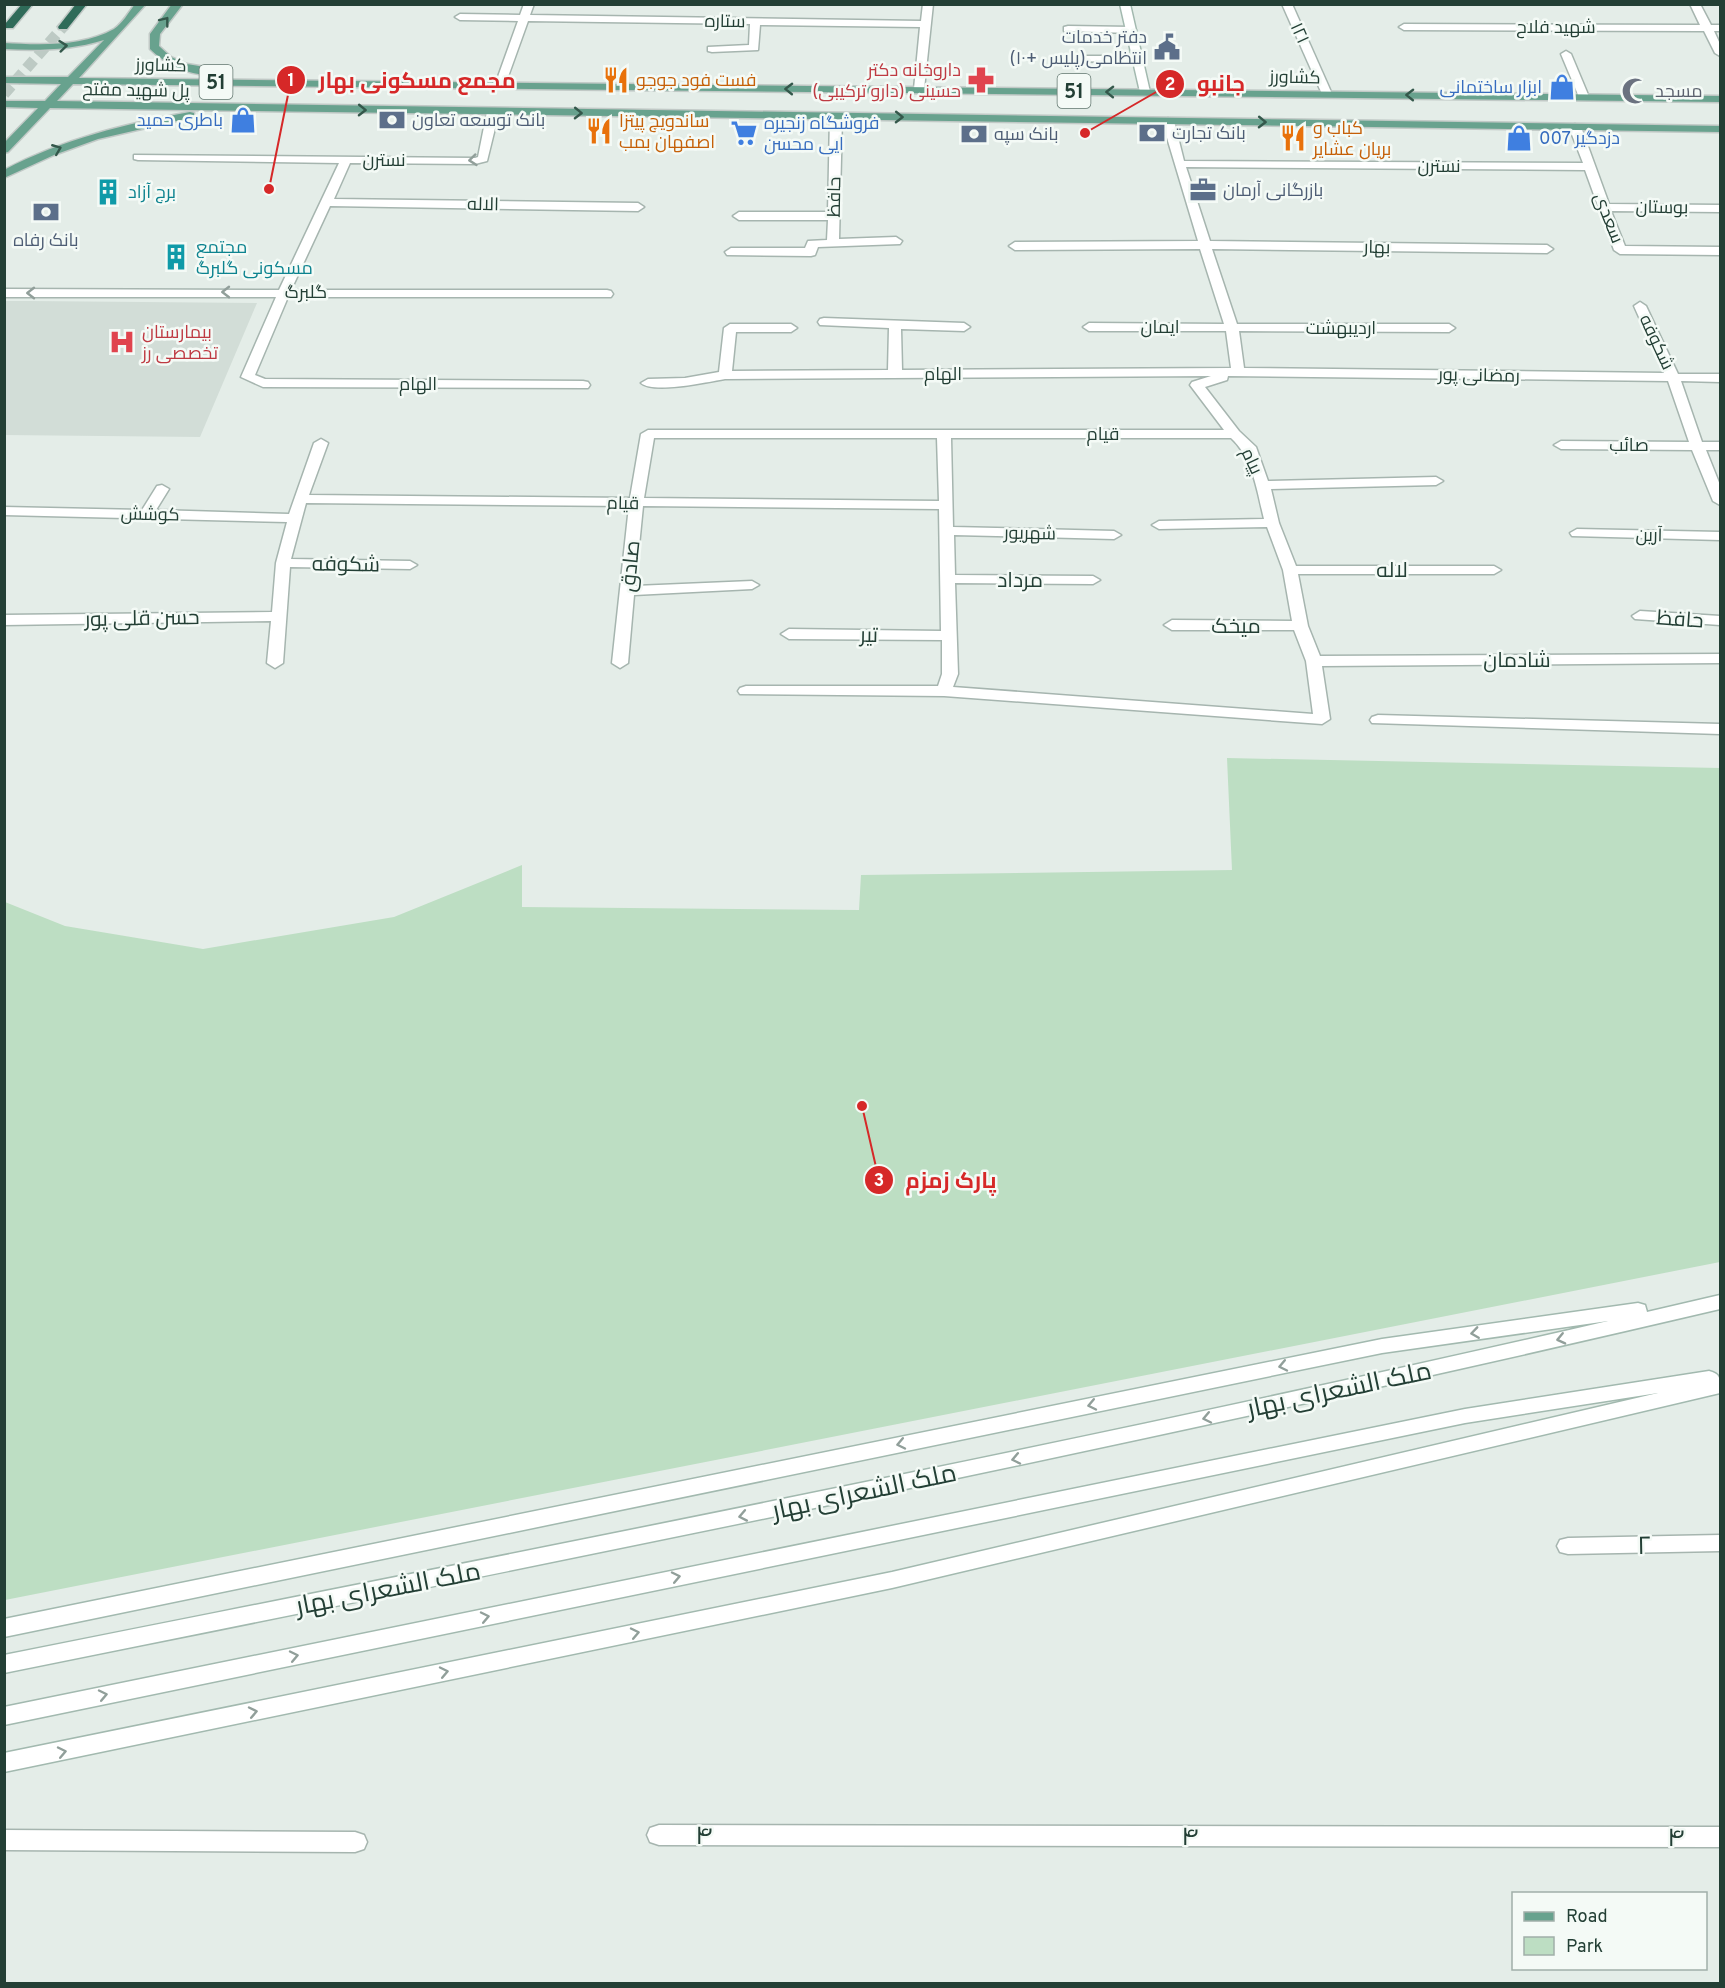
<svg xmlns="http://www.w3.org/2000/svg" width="1725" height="1988" viewBox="0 0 1725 1988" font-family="Overpass,Cairo,sans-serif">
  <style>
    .built { fill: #d2ddd7 }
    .green { fill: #bddec3 }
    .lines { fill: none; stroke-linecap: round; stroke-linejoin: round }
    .highway-tunnel { stroke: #bdcac4; stroke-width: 11; stroke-dasharray: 11 6; stroke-linecap: butt }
    .street-casing { stroke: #a6b5af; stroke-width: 3 }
    .secondary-casing { stroke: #a2b9af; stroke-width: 3 }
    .primary-casing { stroke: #c1c9c6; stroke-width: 3 }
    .highway-casing { stroke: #c1c9c6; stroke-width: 3 }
    .street { fill: #fff; fill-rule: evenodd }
    .secondary { fill: #fff; fill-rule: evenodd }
    .primary { fill: #68a28e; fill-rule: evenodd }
    .highway { fill: #2f6b59; fill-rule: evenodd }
    .oneway { stroke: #34584b }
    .oneway2 { stroke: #919f9a }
    .labels { text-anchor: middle; stroke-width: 5; stroke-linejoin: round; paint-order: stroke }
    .far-street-label { font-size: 18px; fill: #233f35; stroke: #f4faf6 }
    .far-service-label { font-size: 18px; fill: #4e5e75; stroke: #f4faf6; text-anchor: start }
    .far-health-label { font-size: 18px; fill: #be3a42; stroke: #f4faf6; text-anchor: end }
    .far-food-label { font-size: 18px; fill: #c56008; stroke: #f4faf6; text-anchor: start }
    .far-shop-label { font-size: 18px; fill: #366cbe; stroke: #f4faf6; text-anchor: end }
    .far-worship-label { font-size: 18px; fill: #5b616d; stroke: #f4faf6; text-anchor: start }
    .far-culture-label { font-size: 18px; fill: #0d838f; stroke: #f4faf6; text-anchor: start }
    .shield { fill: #f4faf6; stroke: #62776f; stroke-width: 1.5 }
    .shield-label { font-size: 20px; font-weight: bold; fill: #233f35 }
    .street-label { font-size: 21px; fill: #233f35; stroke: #f4faf6 }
    .near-street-label { font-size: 26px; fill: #233f35; stroke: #f4faf6 }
    .leader { fill: none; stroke: #d62828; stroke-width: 2 }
    .callout-dot { fill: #d62828; stroke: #f4faf6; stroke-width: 2 }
    .mark-label { font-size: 18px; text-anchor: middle; font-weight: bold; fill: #fff }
    .callout-label { font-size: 22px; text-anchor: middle; font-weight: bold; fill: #d62828; stroke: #f4faf6; stroke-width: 5; stroke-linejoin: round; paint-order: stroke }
  </style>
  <rect width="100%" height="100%" fill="#e4ede8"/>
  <!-- built -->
  <path class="built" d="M5,301H29L257,303L200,437L5,435Z"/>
  <!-- green -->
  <path class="green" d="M1227,758L1720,768V1262L5,1600V902L65,926L203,949L394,917L522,865V907L859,910L861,875L1232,870Z"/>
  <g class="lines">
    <!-- highway-tunnel -->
    <path class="highway-tunnel" d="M4,94L63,27"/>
    <!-- street casing -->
    <g class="street-casing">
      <g id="street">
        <path d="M524,4H534L530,15L921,21L923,4H933L924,89L919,92L914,89L920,27L760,25L758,50L712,52L708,51V47L749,45L750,24L528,21L505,85L500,88L496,87L495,85L518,21L460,20L455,17L460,14L520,15Z"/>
        <path d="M1282,4H1292L1332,94L1331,96H1323L1322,94Z"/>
        <path d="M1690,4H1700L1711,25H1720V31H1714L1720,44V56L1715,53L1704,31L1404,30L1399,27L1404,24L1700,25Z"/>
        <path d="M1068,26L1131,27L1136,30L1131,33L1064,31V27Z"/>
        <path d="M1566,51L1571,54L1589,97L1588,99H1580L1579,97L1561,54Z"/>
        <path d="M1067,56H1138L1143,59L1138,62L1063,61L1062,59Z"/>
        <path d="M493,109L499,112L487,161L475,164L350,163L334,199L638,203L644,207L638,211L330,206L291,290H607L611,291L613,294L611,297H288L255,375L265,379L583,381L588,382L590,385L588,388L263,387L241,377L276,297H4V289L279,290L339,163L138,160L134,159V155L475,158L478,157L487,112Z"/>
        <path d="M836,114L842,117L839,239L896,237L902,241L900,244L818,247L815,255L811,256L727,255L725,252L731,248H805L808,241L827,240L828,220H739L733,216L739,212H828L830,117Z"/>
        <path d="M1168,118L1174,121L1184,161L1583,163L1569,127L1575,124L1581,127L1609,204L1720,205V212L1611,211L1625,246L1720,247V255L1620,254L1614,250L1585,170L1186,167L1210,241L1547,245L1553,249L1547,253L1212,249L1237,324H1449L1455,328L1449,332L1239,331L1244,368L1664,373L1634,306L1640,302L1646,306L1678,374H1720V382L1681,381L1702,442H1720V450H1706L1720,485V505L1713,501L1692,450L1561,449L1554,445L1561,441L1689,442L1668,381L1228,376L1227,380L1205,387L1239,431L1256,447L1268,481L1436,477L1443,481L1436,485L1271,489L1279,523L1296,566H1494L1501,570L1494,574H1298L1308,626L1320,656L1720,654V663L1322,666L1330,719L1322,724L944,696L740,694L738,691L740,688L746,686H938L942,674V640L789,639L781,634L789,629L941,631L939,509L643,506L635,586L752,581L759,585L752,589L634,595L628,663L620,668L612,663L629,506L306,503L291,559L410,561L417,565L410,569L290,567L283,663L275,668L267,663L271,621L4,625V615L272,612L276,563L287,522L4,515V507L142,510L157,486L162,485L169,489L156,510L289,514L314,443L321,439L328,443L309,495L630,498L641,434L648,430H1224L1190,385L1192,382L1211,376L725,379C708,382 653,394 641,383L648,379L685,378L719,372L724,328L730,324H791L797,328L791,332H736L732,371L888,370L889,328L820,325L818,322L820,319L824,318L964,323L970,327L964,331L901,329L902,370L1231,368L1226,331H1089L1083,327L1089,323L1224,324L1200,249L1015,250L1009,246L1015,242L1198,241L1162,121ZM654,438H937L939,501L644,498ZM951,438H1231C1253,458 1257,491 1264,519L1159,521L1152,525L1159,529L1267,527L1283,570L1292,621L1172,620L1164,625L1172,630H1294L1306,661L1313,714L953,687L958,674L955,583L1093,584L1100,580L1093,576L955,575L954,535L1114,539L1121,535L1114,531L953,527Z"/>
        <path d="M1577,529L1720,532V540L1572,536L1570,533Z"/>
        <path d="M1640,611L1720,616V625L1635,619L1632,616Z"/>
        <path d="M1378,715L1720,724V734L1372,723L1370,720L1372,717Z"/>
        <path d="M1720,1535V1551L1568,1554L1560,1552L1557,1546L1560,1540L1568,1538Z"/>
        <path d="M659,1825L1720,1827V1847L659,1845L650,1842L647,1835L650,1828Z"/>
        <path d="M4,1830L355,1832L364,1835L367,1842L364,1849L355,1852L4,1850Z"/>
      </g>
    </g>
    <!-- secondary casing -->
    <g class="secondary-casing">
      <g id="secondary">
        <path d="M1120,4H1130L1150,92L1149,94H1141L1140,92Z"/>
        <path d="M1720,1295V1309C1151,1443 578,1557 4,1673V1655C540,1548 1076,1444 1608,1321L1382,1353L4,1637V1619L1382,1339L1638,1303L1645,1305L1647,1312Z"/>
        <path d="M1709,1371C1722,1374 1720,1381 1720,1393L892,1588L4,1772V1753L892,1572L1658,1393L1465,1423L4,1725V1707L1465,1409Z"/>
      </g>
    </g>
    <!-- primary casing -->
    <g class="primary-casing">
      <g id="primary">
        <path d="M135,4H146L79,78L1720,96V102L73,84L57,101L1720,126V132L50,108L8,152L4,153V143L38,108L4,107V101H45L61,84L4,83V77H68L104,40C71,50 39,51 4,49V43C39,45 82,47 114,29C122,24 129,12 135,4Z"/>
        <path d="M172,4H183L160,34L159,46L171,57L187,64L223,70V74C198,79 168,67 150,49V34Z"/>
        <path d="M190,112L194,113V117L98,139L54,155L4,178V170C63,139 125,124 190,112Z"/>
      </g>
    </g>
    <!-- highway casing -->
    <g class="highway-casing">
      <g id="highway">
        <path d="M22,4H33L13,28H5V24Z"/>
        <path d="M76,4H87L67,29H59L58,27Z"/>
      </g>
    </g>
    <!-- street -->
    <use href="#street" class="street"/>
    <!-- secondary -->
    <use href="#secondary" class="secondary"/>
    <!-- primary -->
    <use href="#primary" class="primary"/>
    <!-- highway -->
    <use href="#highway" class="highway"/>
  </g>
  <!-- one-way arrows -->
  <defs><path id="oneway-chevron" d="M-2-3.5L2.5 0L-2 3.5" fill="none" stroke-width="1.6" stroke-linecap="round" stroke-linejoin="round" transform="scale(1.5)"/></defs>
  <g class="oneway">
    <use href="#oneway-chevron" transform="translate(165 21) rotate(-52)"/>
    <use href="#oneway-chevron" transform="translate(63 46) rotate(-6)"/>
    <use href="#oneway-chevron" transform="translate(789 89) rotate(-179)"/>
    <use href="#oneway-chevron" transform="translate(1110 92) rotate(-179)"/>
    <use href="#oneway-chevron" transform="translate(1410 95) rotate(-179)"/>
    <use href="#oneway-chevron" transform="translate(362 110) rotate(1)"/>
    <use href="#oneway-chevron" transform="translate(578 113) rotate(1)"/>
    <use href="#oneway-chevron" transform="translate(899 117) rotate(1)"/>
    <use href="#oneway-chevron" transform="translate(1262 122) rotate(1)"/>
    <use href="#oneway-chevron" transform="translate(57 149) rotate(-22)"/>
  </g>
  <g class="oneway2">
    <use href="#oneway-chevron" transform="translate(473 160) rotate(174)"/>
    <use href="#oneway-chevron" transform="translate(226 292) rotate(180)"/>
    <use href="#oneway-chevron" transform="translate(31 293) rotate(180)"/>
    <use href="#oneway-chevron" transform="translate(1475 1333) rotate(172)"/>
    <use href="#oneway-chevron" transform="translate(1561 1339) rotate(167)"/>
    <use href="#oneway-chevron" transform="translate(1283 1366) rotate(168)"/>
    <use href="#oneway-chevron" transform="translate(1092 1405) rotate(168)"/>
    <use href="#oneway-chevron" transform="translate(1207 1418) rotate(168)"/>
    <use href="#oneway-chevron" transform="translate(901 1444) rotate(168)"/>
    <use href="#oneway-chevron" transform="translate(1016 1459) rotate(168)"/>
    <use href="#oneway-chevron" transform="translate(743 1516) rotate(169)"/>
    <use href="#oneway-chevron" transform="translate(676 1577) rotate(-12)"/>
    <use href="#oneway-chevron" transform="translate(485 1617) rotate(-12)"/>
    <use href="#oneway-chevron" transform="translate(635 1633) rotate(-12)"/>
    <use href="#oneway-chevron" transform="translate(294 1656) rotate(-12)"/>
    <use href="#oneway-chevron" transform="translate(444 1672) rotate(-12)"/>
    <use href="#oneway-chevron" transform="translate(103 1695) rotate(-12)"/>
    <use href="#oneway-chevron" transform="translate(253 1712) rotate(-12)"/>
    <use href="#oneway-chevron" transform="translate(62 1752) rotate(-12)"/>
  </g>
  <!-- icons -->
  <defs>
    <g id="civic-bare" transform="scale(2.07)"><path d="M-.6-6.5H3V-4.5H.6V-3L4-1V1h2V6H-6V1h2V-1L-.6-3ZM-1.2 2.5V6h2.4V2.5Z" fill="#5c6f8a" stroke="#f4faf6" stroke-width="2.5" paint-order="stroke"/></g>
    <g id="restaurant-bare" transform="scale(2.07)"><path d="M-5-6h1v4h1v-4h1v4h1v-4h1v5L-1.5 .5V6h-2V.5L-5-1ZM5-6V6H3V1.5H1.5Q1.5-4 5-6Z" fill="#e8710a" stroke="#f4faf6" stroke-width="2.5" paint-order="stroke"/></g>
    <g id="pharmacy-bare" transform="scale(2.07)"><path d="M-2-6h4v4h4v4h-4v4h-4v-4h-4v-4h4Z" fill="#e0444e" stroke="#f4faf6" stroke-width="2.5" paint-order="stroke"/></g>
    <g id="shop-bare" transform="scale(2.07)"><path d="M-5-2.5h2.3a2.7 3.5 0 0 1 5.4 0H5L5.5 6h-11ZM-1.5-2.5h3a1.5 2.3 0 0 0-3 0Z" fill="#3f7fe0" stroke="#f4faf6" stroke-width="2.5" paint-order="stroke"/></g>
    <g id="mosque-bare" transform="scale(2.07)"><path d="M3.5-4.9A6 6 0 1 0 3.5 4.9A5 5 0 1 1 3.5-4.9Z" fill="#6b7280" stroke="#f4faf6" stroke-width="2.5" paint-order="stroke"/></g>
    <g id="bank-bare" transform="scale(2.07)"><path d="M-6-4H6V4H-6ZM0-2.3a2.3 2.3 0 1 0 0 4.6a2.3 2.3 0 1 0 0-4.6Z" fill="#5c6f8a" stroke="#f4faf6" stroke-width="2.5" paint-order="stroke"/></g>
    <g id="supermarket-bare" transform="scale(2.07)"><path d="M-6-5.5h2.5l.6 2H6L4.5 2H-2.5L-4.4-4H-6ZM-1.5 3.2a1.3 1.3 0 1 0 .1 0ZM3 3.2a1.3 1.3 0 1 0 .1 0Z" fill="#3f7fe0" stroke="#f4faf6" stroke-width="2.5" paint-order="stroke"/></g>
    <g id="office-bare" transform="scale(2.07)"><path d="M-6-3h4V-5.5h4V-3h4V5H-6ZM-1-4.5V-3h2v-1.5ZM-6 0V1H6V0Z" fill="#5c6f8a" stroke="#f4faf6" stroke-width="2.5" paint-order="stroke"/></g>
    <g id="building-bare" transform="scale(2.07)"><path d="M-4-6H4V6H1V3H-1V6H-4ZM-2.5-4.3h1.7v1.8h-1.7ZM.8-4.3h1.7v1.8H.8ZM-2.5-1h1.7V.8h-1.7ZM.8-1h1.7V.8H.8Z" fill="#0f9aa8" stroke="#f4faf6" stroke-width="2.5" paint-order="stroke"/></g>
    <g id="hospital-bare" transform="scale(2.07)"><path d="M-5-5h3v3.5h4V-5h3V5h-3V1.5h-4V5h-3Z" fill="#e0444e" stroke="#f4faf6" stroke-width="2.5" paint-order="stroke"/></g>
  </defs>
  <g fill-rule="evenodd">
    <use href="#civic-bare" x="1167" y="47"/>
    <use href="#restaurant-bare" x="616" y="80"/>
    <use href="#pharmacy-bare" x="981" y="80"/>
    <use href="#shop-bare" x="1562" y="87"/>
    <use href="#mosque-bare" x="1635" y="91"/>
    <use href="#shop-bare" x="243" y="120"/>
    <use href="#bank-bare" x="392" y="120"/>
    <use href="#restaurant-bare" x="599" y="131"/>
    <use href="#supermarket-bare" x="744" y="133"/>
    <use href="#bank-bare" x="1152" y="133"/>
    <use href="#bank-bare" x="974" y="134"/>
    <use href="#restaurant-bare" x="1293" y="138"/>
    <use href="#shop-bare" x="1519" y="138"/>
    <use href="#office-bare" x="1203" y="190"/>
    <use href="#building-bare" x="108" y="192"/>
    <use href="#bank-bare" x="46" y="212"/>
    <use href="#building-bare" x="176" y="257"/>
    <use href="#hospital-bare" x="122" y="342"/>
  </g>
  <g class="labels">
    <!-- far-street labels -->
    <g class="far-street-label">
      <text transform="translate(725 21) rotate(1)" y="6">ستاره</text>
      <text x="1556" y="33">شهید فلاح</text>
      <text transform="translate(1300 33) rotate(66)" y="6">۱۲۱</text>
      <text transform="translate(161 65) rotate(1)" y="6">کشاورز</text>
      <text transform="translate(1295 77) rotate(1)" y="6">کشاورز</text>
      <text transform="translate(136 90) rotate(1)" y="6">پل شهید مفتح</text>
      <text x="384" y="166">نسترن</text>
      <text x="1439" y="172">نسترن</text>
      <text transform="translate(834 197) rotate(-89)" y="6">حافظ</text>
      <text transform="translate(483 204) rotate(1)" y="6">الاله</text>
      <text transform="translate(1662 207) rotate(1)" y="6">بوستان</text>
      <text transform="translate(1609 218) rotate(69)" y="6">سعدی</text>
      <text transform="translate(1377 247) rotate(1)" y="6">بهار</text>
      <text x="306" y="298">گلبرگ</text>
      <text x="1160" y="333">ایمان</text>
      <text x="1341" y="334">اردیبهشت</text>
      <text transform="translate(1657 342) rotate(65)" y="6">شکوفه</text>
      <text x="943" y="380">الهام</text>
      <text transform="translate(1479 375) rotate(1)" y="6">رمضانی پور</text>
      <text x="418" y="390">الهام</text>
      <text x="1103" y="440">قیام</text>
      <text x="1629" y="451">صائب</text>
      <text transform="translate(1252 461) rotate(65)" y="6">پیام</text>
      <text transform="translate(623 503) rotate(1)" y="6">قیام</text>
      <text transform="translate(150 514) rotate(1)" y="6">کوشش</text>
      <text transform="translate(1030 533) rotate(1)" y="6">شهریور</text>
      <text transform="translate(1649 535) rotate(1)" y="6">آرین</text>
    </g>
    <!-- far-service labels -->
    <g class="far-service-label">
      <text x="1147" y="43" text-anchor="end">دفتر خدمات<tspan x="1147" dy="21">انتظامی(پلیس +۱۰)</tspan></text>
      <text x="412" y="126">بانک توسعه تعاون</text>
      <text x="1172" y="139">بانک تجارت</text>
      <text x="994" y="140">بانک سپه</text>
      <text x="1223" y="196">بازرگانی آرمان</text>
      <text x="46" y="246" text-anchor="middle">بانک رفاه</text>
    </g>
    <!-- far-health labels -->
    <g class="far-health-label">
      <text x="961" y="76">داروخانه دکتر<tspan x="961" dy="21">حسینی (دارو ترکیبی)</tspan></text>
      <text x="142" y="338" text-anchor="start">بیمارستان<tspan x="142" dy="21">تخصصی رز</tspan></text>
    </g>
    <!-- far-food labels -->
    <g class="far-food-label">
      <text x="636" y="86">فست فود جوجو</text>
      <text x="619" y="127">ساندویچ پیتزا<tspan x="619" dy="21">اصفهان بمب</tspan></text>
      <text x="1313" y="134">کباب و<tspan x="1313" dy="21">بریان عشایر</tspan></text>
    </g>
    <!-- far-shop labels -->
    <g class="far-shop-label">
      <text x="1542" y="93">ابزار ساختمانی</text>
      <text x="223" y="126">باطری حمید</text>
      <text x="764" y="129" text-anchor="start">فروشگاه زنجیره<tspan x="764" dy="21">ایی محسن</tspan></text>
      <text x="1539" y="144" text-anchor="start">دزدگیر 007</text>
    </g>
    <!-- far-worship labels -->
    <g class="far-worship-label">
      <text x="1655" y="97">مسجد</text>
    </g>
    <!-- far-culture labels -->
    <g class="far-culture-label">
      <text x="128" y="198">برج آزاد</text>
      <text x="196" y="253">مجتمع<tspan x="196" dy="21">مسکونی گلبرگ</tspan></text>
    </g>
    <!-- shield labels -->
    <g class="shield">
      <rect x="199.5" y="65" width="33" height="34" rx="4.5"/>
      <rect x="1057.5" y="74" width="33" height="34" rx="4.5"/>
    </g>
    <g class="shield-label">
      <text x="216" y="89">51</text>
      <text x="1074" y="98">51</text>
    </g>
    <!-- street labels -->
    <g class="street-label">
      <text transform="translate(346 564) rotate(1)" y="7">شکوفه</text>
      <text transform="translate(630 566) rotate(-84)" y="7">صادق</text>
      <text x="1392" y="577">لاله</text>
      <text x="1020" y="587">مرداد</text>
      <text transform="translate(142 618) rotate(-1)" y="7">حسن قلی پور</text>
      <text transform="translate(1680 619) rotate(4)" y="7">حافظ</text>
      <text x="1236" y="633">میخک</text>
      <text transform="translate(869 635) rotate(1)" y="7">تیر</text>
      <text x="1517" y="667">شادمان</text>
    </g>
    <!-- near-street labels -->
    <g class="near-street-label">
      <text transform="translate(1339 1389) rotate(-12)" y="9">ملک الشعرای بهار</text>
      <text transform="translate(864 1491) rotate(-12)" y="9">ملک الشعرای بهار</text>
      <text transform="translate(1644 1545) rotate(-1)" y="9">۲</text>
      <text transform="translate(388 1588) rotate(-11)" y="9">ملک الشعرای بهار</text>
      <text x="704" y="1844">۴</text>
      <text x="1190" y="1845">۴</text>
      <text x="1676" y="1846">۴</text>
    </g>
  </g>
  <!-- callouts -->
  <path class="leader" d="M269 189L291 80M1085 133L1170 84M862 1106L879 1180"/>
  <g class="callout-dot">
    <circle cx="269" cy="189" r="6"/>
    <circle cx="1085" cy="133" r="6"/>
    <circle cx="862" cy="1106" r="6"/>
    <circle cx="291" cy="80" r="15"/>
    <circle cx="1170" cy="84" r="15"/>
    <circle cx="879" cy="1180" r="15"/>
  </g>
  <g class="mark-label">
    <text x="291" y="86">1</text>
    <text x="1170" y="90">2</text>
    <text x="879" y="1186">3</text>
  </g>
  <g class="callout-label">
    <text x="417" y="88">مجمع مسکونی بهار</text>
    <text x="1221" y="91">جانبو</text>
    <text x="951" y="1188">پارک زمزم</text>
  </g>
  <!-- border -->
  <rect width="1725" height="1988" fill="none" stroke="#233f35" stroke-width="12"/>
  <!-- legend -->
  <rect x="1512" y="1892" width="195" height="78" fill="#f4faf6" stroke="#a0afa9" stroke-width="1.5"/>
  <rect x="1524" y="1912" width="30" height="9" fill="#68a28e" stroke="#a0afa9" stroke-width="1.5"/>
  <text x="1566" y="1922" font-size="18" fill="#233f35">Road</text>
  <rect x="1524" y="1937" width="30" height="18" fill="#bddec3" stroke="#a0afa9" stroke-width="1.5"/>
  <text x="1566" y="1952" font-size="18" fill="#233f35">Park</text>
</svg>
